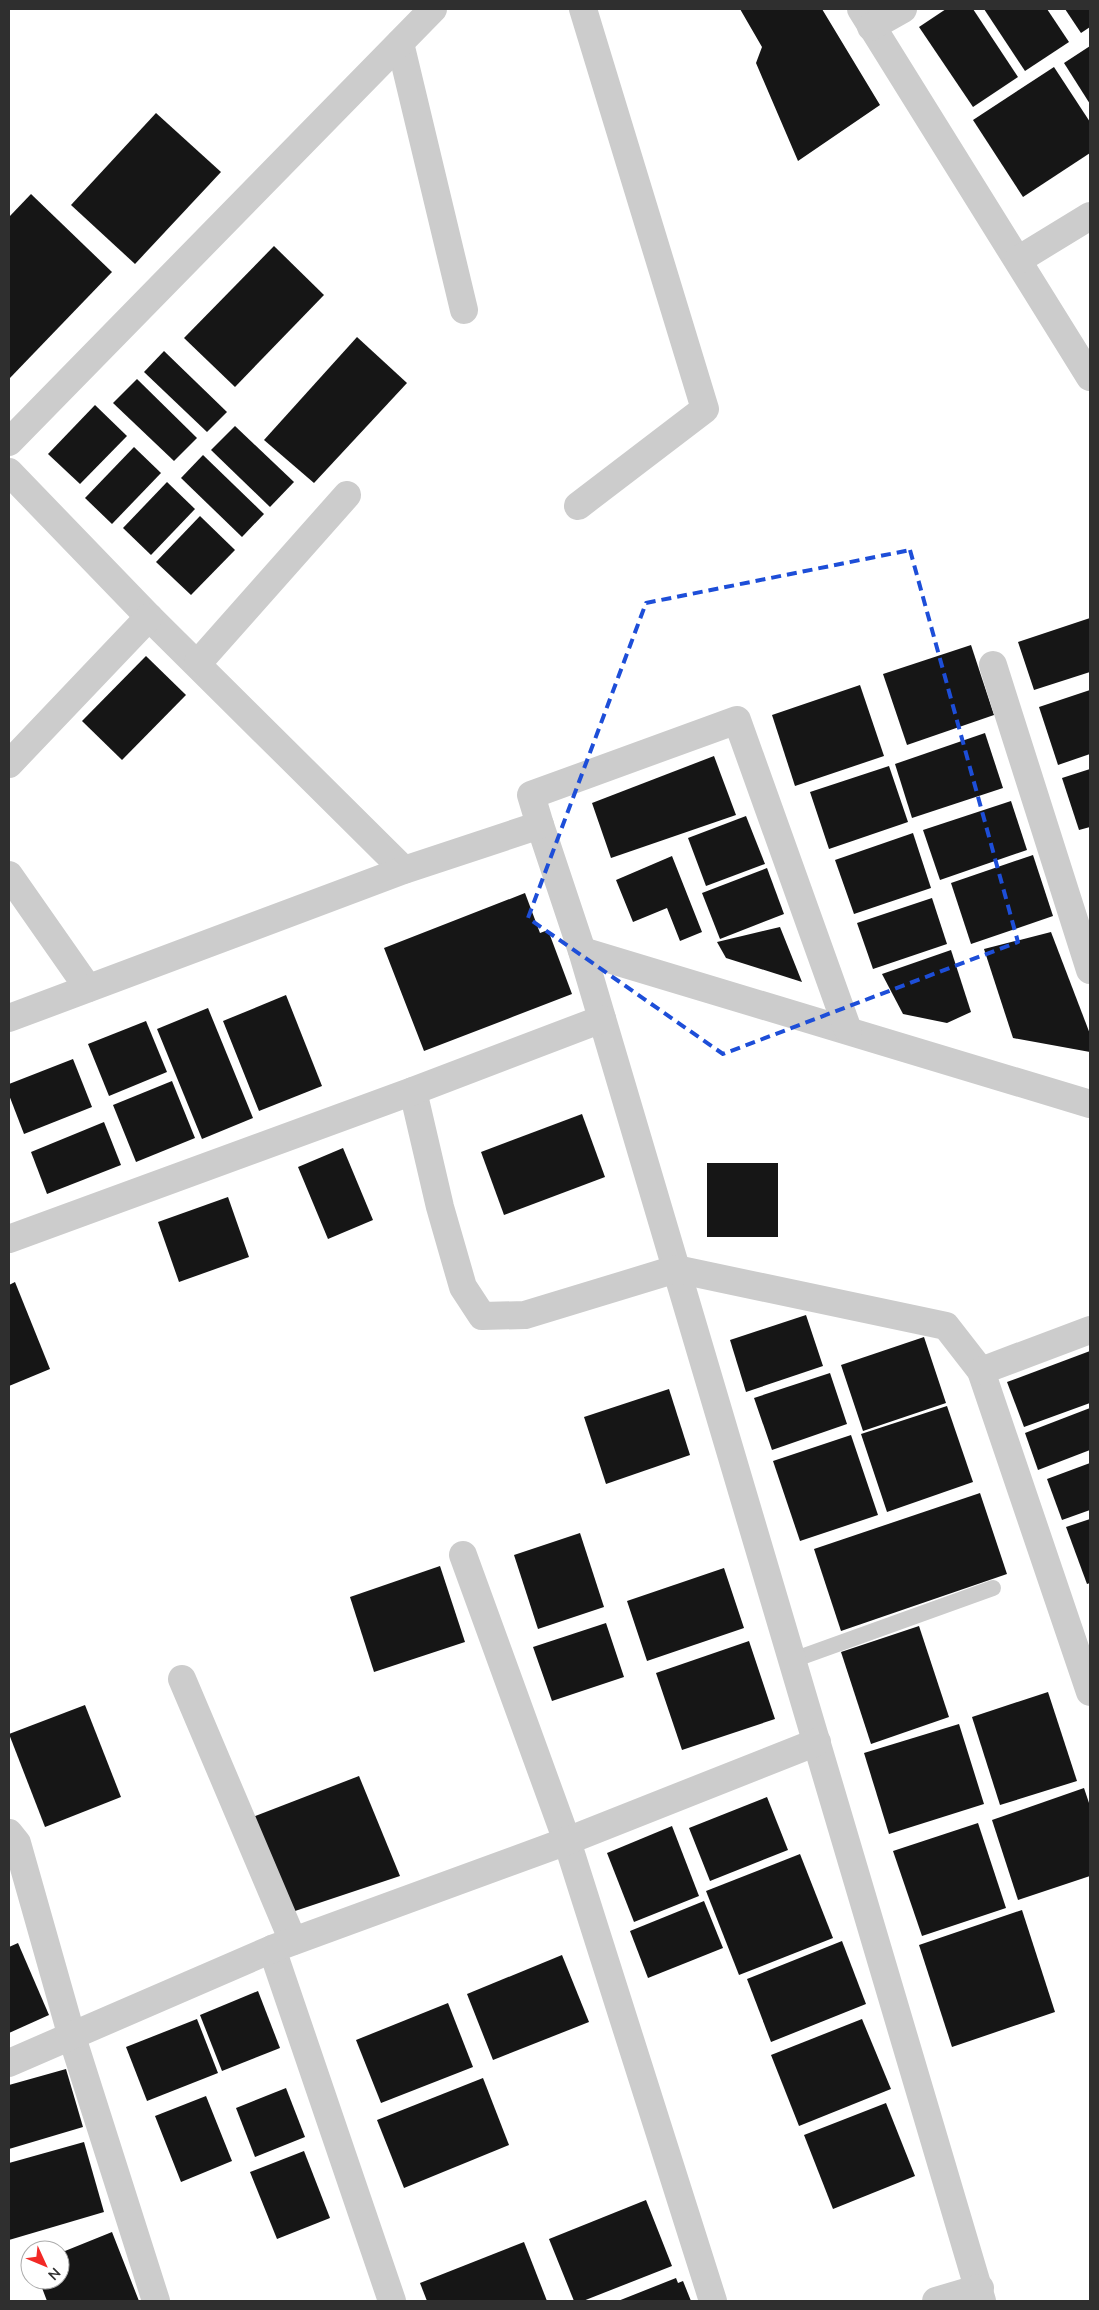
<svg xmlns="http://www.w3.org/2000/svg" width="1099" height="2310" viewBox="0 0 1099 2310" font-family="Mulish,sans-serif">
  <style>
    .building { fill: #161616 }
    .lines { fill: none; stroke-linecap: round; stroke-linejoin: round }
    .service { stroke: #ccc; stroke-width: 16 }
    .minor { stroke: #ccc; stroke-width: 28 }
    .marked { fill: none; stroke: #1d4ed8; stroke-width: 4; stroke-dasharray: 10 6; stroke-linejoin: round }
  </style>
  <rect width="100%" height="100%" fill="#fff"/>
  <!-- building -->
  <g class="building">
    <path d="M740,9H822L880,105L798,161L756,63L762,47Z"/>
    <path d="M946,9H973L1018,77L973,107L919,27Z"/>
    <path d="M984,9H1047L1069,42L1025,71Z"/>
    <path d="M1065,9H1090V27L1081,33Z"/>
    <path d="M1090,46V104L1064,63Z"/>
    <path d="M1054,67L1090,122V153L1023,197L973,120Z"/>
    <path d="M156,113L221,172L135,264L71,205Z"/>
    <path d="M31,194L112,272L9,379V217Z"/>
    <path d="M274,246L324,295L235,387L184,338Z"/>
    <path d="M357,337L407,383L314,483L264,440Z"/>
    <path d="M164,351L227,412L207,432L144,372Z"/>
    <path d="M137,379L197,438L174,461L113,403Z"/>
    <path d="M95,405L127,436L80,484L48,454Z"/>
    <path d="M235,426L294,482L270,507L211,450Z"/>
    <path d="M134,447L161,473L112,524L85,498Z"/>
    <path d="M203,455L264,514L242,537L181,478Z"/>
    <path d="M167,482L195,509L151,555L123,528Z"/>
    <path d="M200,516L235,550L191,595L156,562Z"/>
    <path d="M1090,618V672L1034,690L1018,642Z"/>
    <path d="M971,645L994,715L907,745L883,674Z"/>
    <path d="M146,656L186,695L122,760L82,721Z"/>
    <path d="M860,685L884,756L795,786L772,715Z"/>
    <path d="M1090,690V754L1058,765L1039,707Z"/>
    <path d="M985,733L1003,788L912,818L895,764Z"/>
    <path d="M714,756L736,815L611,858L592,803Z"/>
    <path d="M889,766L908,822L829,849L810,792Z"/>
    <path d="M1090,769V827L1079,830L1062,778Z"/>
    <path d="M1011,801L1027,850L940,880L923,830Z"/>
    <path d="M746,816L765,864L706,886L688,838Z"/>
    <path d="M913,833L931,888L854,914L835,860Z"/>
    <path d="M1033,855L1053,916L971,944L951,883Z"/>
    <path d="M672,856L702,932L680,941L667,908L633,922L616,880Z"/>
    <path d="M767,868L784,914L720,939L702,893Z"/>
    <path d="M525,893L540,933L548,930L572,994L424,1051L384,948Z"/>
    <path d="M932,898L947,944L873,969L857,923Z"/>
    <path d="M780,927L802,982L726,958L717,942Z"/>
    <path d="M1051,932L1090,1034V1052L1013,1038L984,949Z"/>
    <path d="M951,950L971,1012L947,1023L903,1014L882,974Z"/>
    <path d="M286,995L322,1086L259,1111L223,1021Z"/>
    <path d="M208,1008L253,1118L202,1139L157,1029Z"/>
    <path d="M146,1021L167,1072L109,1096L88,1044Z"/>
    <path d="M73,1059L92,1107L24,1134L9,1095V1084Z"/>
    <path d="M172,1081L195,1138L136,1162L113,1105Z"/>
    <path d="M582,1114L605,1177L504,1215L481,1152Z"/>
    <path d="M104,1122L121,1165L47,1194L31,1152Z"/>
    <path d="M343,1148L373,1220L328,1239L298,1167Z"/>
    <rect x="707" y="1163" width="71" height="74"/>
    <path d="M228,1197L249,1257L179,1282L158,1222Z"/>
    <path d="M15,1282L50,1369L9,1386V1285Z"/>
    <path d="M806,1315L823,1366L746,1392L730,1340Z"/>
    <path d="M924,1337L946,1403L863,1431L841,1365Z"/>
    <path d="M1090,1351V1403L1024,1427L1007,1382Z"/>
    <path d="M830,1373L847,1424L772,1450L754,1398Z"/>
    <path d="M669,1389L690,1455L606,1484L584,1417Z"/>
    <path d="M947,1406L973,1482L887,1512L861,1434Z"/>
    <path d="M1090,1408V1450L1038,1470L1025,1433Z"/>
    <path d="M851,1435L878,1515L800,1541L773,1461Z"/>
    <path d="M1090,1463V1510L1062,1520L1047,1479Z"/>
    <path d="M980,1493L1007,1574L841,1631L814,1549Z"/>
    <path d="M1090,1519V1583L1087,1584L1066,1527Z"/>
    <path d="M580,1533L604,1607L538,1629L514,1555Z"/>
    <path d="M440,1566L465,1642L374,1672L350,1597Z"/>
    <path d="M724,1568L744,1628L647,1661L627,1601Z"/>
    <path d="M606,1623L624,1677L552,1701L533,1647Z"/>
    <path d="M919,1626L949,1717L871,1744L841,1652Z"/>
    <path d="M749,1641L775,1719L682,1750L656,1673Z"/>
    <path d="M1048,1692L1077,1781L1000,1805L972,1717Z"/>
    <path d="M85,1705L121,1797L45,1827L9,1734Z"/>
    <path d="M959,1724L984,1804L889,1834L864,1753Z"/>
    <path d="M359,1776L400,1876L286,1914L245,1820Z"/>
    <path d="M1084,1788L1090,1806V1876L1018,1900L992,1820Z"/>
    <path d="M767,1797L788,1850L710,1881L689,1828Z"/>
    <path d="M978,1823L1006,1908L922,1936L893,1851Z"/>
    <path d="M672,1826L699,1896L634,1922L607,1853Z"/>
    <path d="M800,1854L833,1938L739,1975L706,1891Z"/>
    <path d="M704,1901L723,1948L648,1978L630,1931Z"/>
    <path d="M1022,1910L1055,2012L952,2047L919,1945Z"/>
    <path d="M842,1941L866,2004L771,2042L747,1979Z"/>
    <path d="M18,1943L49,2015L9,2033V1947Z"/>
    <path d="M562,1955L589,2022L493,2060L467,1994Z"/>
    <path d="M258,1991L280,2048L222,2071L200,2015Z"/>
    <path d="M448,2003L473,2067L381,2103L356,2040Z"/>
    <path d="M197,2019L218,2073L147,2101L126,2047Z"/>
    <path d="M862,2019L891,2089L799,2126L771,2055Z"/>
    <path d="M66,2069L83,2127L9,2149V2085Z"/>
    <path d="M483,2078L509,2145L404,2188L377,2120Z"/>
    <path d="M286,2088L305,2137L255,2157L236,2108Z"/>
    <path d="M206,2096L232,2161L181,2182L155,2116Z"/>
    <path d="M886,2103L915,2176L833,2209L804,2135Z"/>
    <path d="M84,2142L104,2212L9,2240V2163Z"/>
    <path d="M304,2151L330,2218L277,2239L250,2172Z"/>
    <path d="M646,2200L672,2266L583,2301H574L549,2239Z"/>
    <path d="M112,2232L139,2301H47L39,2280H60V2253Z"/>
    <path d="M524,2242L547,2301H427L420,2283Z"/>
    <path d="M676,2278L678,2283L683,2281L691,2301H618Z"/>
  </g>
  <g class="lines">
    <!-- service -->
    <path class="service" d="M793,1660L993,1588"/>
    <!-- minor -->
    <g class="minor">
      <path d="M861,9L1090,377"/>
      <path d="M871,27L903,9"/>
      <path d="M400,43L464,310"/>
      <path d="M1018,260L1090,216"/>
      <path d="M9,442L433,9"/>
      <path d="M9,472L149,617L404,870"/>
      <path d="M578,506L705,409L583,9"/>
      <path d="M198,663L347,495"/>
      <path d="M993,665L1090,970"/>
      <path d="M9,764L149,617"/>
      <path d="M540,825L582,951L982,2301"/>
      <path d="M9,875L88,988"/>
      <path d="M582,951L1090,1104"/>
      <path d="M9,1018L404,870L540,825L531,795L737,720L848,1030"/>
      <path d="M413,1091L440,1207L463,1287L482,1316L525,1315L676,1269L946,1326L981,1371L1090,1692"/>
      <path d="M9,1239L413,1091L602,1019"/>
      <path d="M981,1371L1090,1330"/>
      <path d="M463,1555L567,1841L713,2301"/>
      <path d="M182,1679L293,1941"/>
      <path d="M9,1833L17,1843L72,2037L156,2301"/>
      <path d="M272,1949L392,2301"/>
      <path d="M9,2063L272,1949L567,1841L817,1742"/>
      <path d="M936,2301L980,2288"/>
    </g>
  </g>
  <!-- marked area -->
  <path class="marked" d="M910,550L1018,942L723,1054L528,918L646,603Z"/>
  <!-- border -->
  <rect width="1099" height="2310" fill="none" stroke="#2f2f2f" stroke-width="20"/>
  <!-- north arrow -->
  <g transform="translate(45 2265) rotate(134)"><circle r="24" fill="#ffffff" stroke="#acacac"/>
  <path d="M0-4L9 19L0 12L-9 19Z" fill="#f22926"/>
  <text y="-8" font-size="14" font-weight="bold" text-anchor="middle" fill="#2f2f2f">N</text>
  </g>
</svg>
